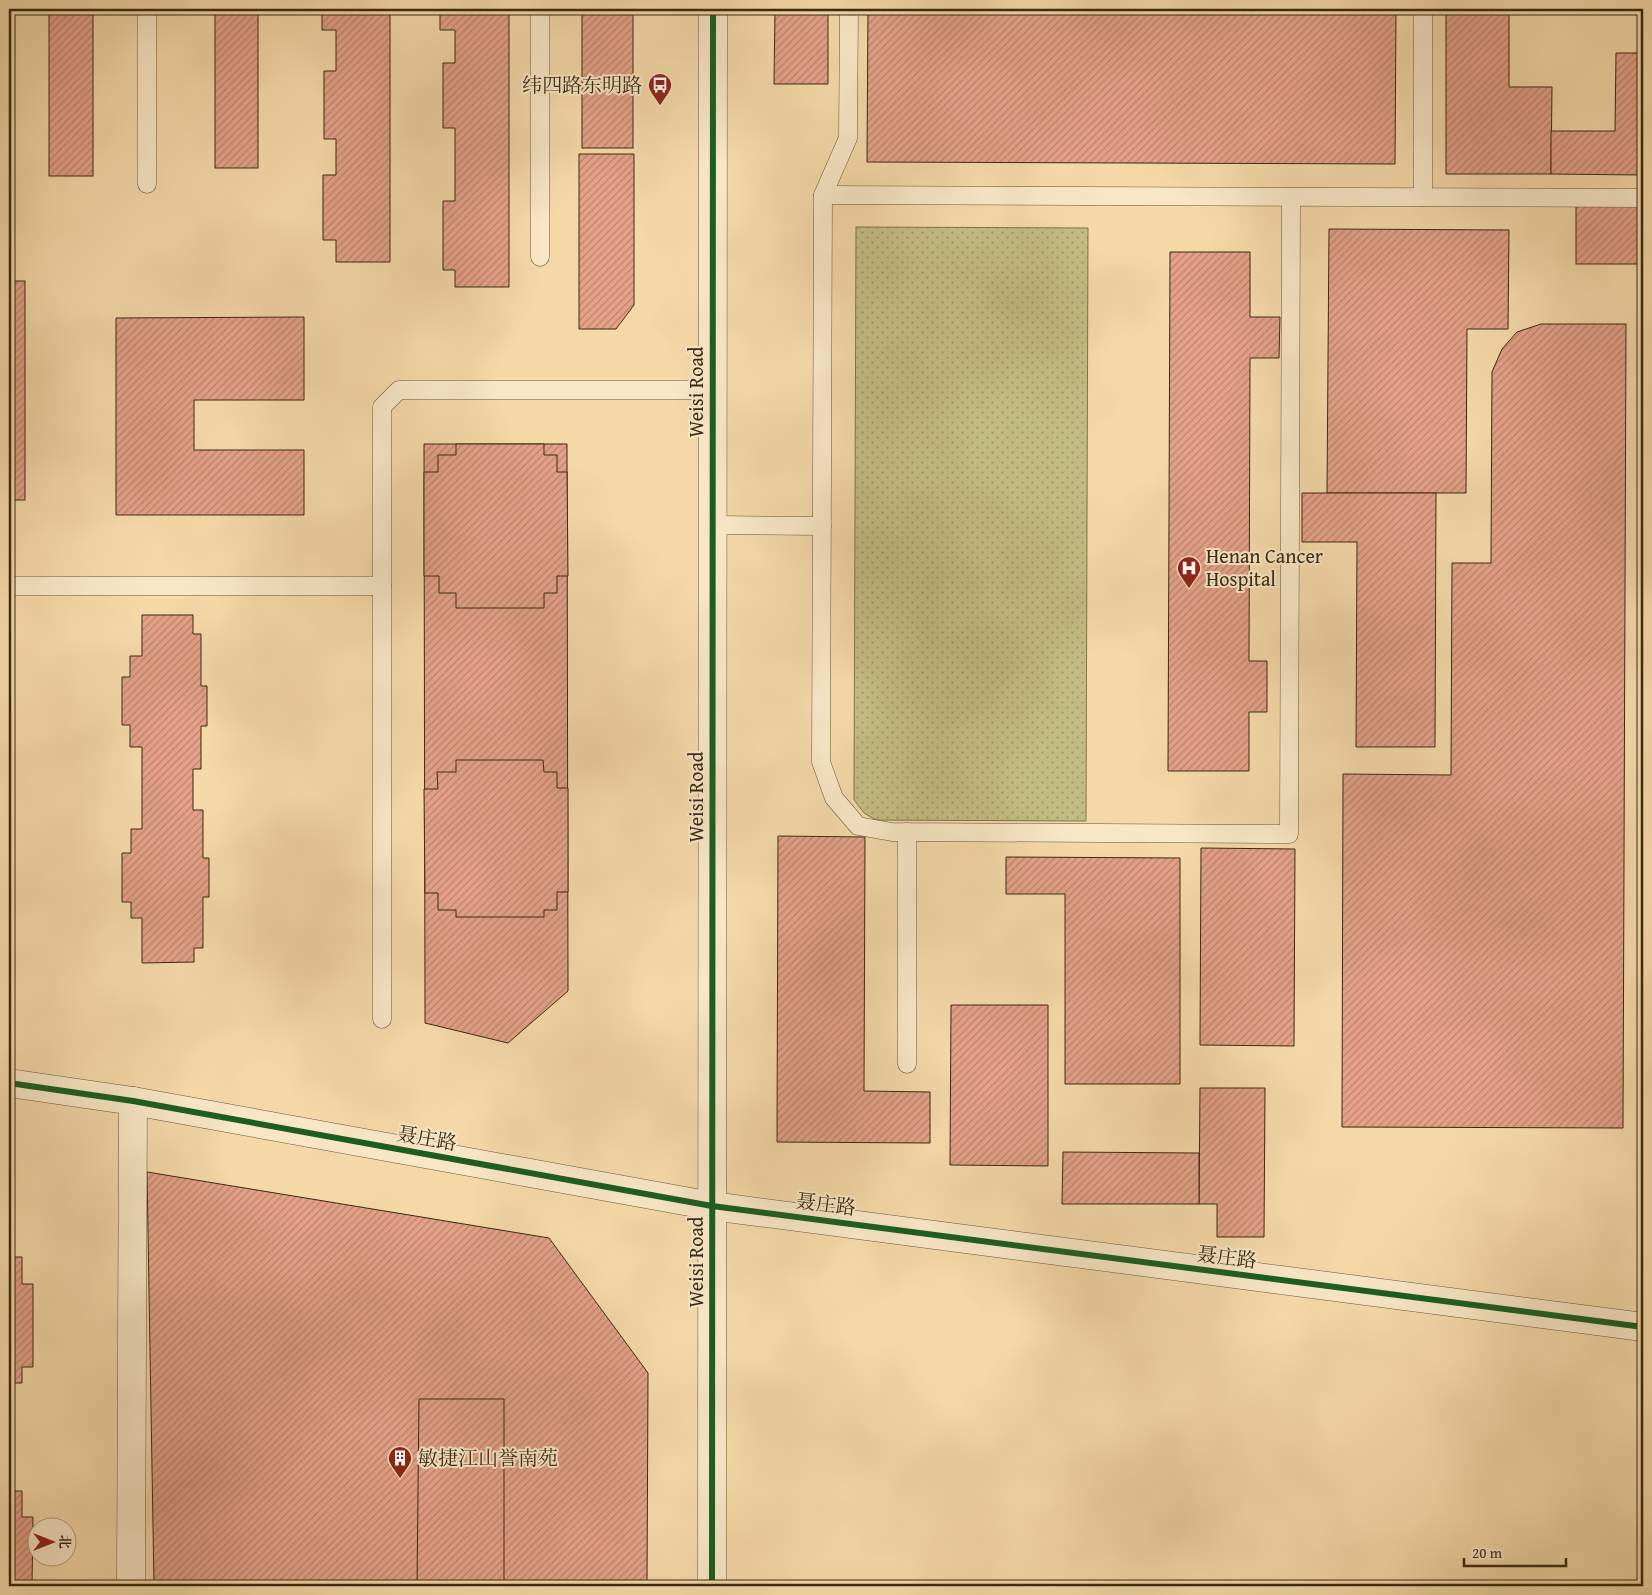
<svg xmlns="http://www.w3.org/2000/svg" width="1652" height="1595" viewBox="0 0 1652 1595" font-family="'Gentium Book Plus','Noto Serif SC',serif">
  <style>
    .grass { fill: url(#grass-dots); stroke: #7e734a }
    .building { fill: url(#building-hatch); stroke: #3a2a13 }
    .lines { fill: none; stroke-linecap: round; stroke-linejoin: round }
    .service-casing { stroke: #685638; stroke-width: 19 }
    .minor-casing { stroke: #685638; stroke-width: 29 }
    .tertiary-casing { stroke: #685638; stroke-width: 29 }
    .service { stroke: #f8e6c6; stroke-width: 18 }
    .minor { stroke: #f8e6c6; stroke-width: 28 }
    .tertiary { stroke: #f8e6c6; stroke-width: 28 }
    .cycleway-casing { stroke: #f8e6c6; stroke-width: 9 }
    .cycleway { stroke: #1b5e20; stroke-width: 6 }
    .labels { text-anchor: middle; stroke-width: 4; stroke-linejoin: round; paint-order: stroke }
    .poi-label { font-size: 20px; fill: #3a2a13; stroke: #f8e6c6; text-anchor: start }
    .street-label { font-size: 20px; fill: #3a2a13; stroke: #f8e6c6 }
  </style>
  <defs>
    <pattern id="grass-dots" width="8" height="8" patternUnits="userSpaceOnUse" patternTransform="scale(1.25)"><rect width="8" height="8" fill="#c3bc82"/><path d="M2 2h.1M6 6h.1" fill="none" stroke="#9f9969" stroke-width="1.8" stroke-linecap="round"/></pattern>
    <pattern id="building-hatch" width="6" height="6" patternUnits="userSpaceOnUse" patternTransform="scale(1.25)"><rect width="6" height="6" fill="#e4a188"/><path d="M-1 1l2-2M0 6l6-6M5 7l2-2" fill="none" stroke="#ba836e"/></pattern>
  </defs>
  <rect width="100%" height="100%" fill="#f4d8a8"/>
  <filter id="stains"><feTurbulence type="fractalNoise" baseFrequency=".004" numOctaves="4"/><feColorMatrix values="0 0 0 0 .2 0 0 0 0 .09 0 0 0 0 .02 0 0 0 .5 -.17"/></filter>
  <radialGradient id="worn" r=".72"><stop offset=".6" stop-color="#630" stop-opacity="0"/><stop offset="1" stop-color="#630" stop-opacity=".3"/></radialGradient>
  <!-- grass -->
  <path class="grass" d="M856,227L1088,228L1086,821L876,820L864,813L854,800Z"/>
  <!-- building -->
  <g class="building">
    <rect x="49" y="9" width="44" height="167"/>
    <rect x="215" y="9" width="43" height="159"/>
    <path d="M322,9H390V262H336V240H323V175H336V139H324V71H336V30H322Z"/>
    <path d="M440,9H509V287H455V270H443V201H455V128H443V63H455V30H440Z"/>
    <rect x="582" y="9" width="51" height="139"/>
    <path d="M775,9H828V84H774Z"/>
    <path d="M868,9H1396L1395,164L867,162Z"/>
    <path d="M1446,9H1509V87H1552L1551,174H1446Z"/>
    <path d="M1616,53H1643L1642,175L1551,174V131H1615Z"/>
    <path d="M579,154H634V305L616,329H579Z"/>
    <rect x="1576" y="202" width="67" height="62"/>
    <path d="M1329,229L1509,230L1508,329H1467L1466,493H1327Z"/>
    <path d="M1170,252H1250V317H1280L1279,358H1250L1249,661H1267V712H1249V771H1168Z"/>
    <rect x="9" y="281" width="16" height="219"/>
    <path d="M304,317V400H194V450H304V515H116V318Z"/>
    <path d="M1541,324H1626L1623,1128L1342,1127L1343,774L1451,775L1452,563H1491L1492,372L1502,349L1517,332Z"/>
    <path d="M424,444H567L568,991L508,1043L425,1023Z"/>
    <path d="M456,444H544V455H557V472H567L568,576H557V593H544V608H456V593H439V576H424V472H438V455H456Z"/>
    <path d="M1302,493H1436L1435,747H1356L1357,542H1302Z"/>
    <path d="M142,615H193V634H201V686H207V726H201V769H193V810H203V858H209V897H203V948H194V962L142,963V918H131V902H122V853H131V829H142V747H130V725H122V677H130V656H142Z"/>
    <path d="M456,760H543L544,772H557V788H568V892H557V910H544V917H456V910H438V893H425L424,789H438L437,772H456Z"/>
    <path d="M778,836L865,837L864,1091L930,1092V1143L777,1142Z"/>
    <path d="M1201,848L1295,849L1294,1046L1200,1045Z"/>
    <path d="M1006,857L1180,858V1084H1065V894H1006Z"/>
    <path d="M951,1005H1048V1166L950,1165Z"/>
    <path d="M1200,1088H1265L1264,1237H1217V1204H1199Z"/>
    <path d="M1063,1152L1199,1153V1204H1062Z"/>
    <path d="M147,1172L549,1238L648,1373L647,1586H154Z"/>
    <path d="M9,1257H22V1284H33V1367H22V1383H9Z"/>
    <path d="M419,1399H504V1586H417Z"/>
    <path d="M9,1491H22V1517H33L32,1586H9Z"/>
  </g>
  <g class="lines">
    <!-- service casing -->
    <g class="service-casing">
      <g id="service">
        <path d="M147,9V184"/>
        <path d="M540,9V257"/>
        <path d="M849,9L848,138L823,195L821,762L834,798L858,826L892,832L1289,834L1291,197"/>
        <path d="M1423,9V197"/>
        <path d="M823,195L1643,198"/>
        <path d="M713,525L822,526"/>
        <path d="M9,586H382"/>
        <path d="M907,832V1064"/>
        <path d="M382,1019V407L399,390H713"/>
      </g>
    </g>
    <!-- minor casing -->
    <g class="minor-casing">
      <g id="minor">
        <path d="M9,1083L133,1101L712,1206L1643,1327"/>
        <path d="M131,1586L133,1101"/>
      </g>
    </g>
    <!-- tertiary casing -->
    <g class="tertiary-casing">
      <path id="tertiary" d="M712,1586L713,9"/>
    </g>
    <!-- service -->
    <use href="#service" class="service"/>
    <!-- minor -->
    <use href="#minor" class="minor"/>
    <!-- tertiary -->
    <use href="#tertiary" class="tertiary"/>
    <!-- cycleway casing -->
    <g class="cycleway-casing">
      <g id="cycleway">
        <path d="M9,1083L133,1101L712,1206L1643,1327"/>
        <path d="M712,1586L713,9"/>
      </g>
    </g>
    <!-- cycleway -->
    <use href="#cycleway" class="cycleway"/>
  </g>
  <!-- icons -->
  <defs>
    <g id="bus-pin" transform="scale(1.25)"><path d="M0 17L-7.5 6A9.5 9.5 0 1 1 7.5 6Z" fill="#8f2418" stroke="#f8e6c6"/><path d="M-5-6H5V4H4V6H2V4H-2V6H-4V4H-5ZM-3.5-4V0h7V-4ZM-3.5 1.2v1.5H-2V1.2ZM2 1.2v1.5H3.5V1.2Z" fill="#fff"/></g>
    <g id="hospital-pin" transform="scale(1.25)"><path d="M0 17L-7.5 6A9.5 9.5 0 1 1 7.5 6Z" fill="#8f2418" stroke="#f8e6c6"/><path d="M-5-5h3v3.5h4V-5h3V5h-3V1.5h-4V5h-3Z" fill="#fff"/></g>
    <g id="building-pin" transform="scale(1.25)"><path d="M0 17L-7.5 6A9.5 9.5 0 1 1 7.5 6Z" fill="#8f2418" stroke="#f8e6c6"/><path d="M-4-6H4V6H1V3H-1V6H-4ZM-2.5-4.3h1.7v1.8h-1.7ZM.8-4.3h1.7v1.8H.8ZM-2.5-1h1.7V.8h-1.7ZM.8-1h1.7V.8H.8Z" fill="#fff"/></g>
  </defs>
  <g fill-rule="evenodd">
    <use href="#bus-pin" x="660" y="85"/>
    <use href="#hospital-pin" x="1189" y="568"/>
    <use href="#building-pin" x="400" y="1458"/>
  </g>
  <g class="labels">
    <!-- poi labels -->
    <g class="poi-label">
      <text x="642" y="92" text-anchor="end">纬四路东明路</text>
      <text x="1206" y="563">Henan Cancer<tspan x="1206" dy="23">Hospital</tspan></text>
      <text x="418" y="1465">敏捷江山誉南苑</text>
    </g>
    <!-- street labels -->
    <g class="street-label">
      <text transform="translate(696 392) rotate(-90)" y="7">Weisi Road</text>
      <text transform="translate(696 797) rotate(-90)" y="7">Weisi Road</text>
      <text transform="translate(427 1138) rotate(10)" y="7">聂庄路</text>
      <text transform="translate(826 1204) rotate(7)" y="7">聂庄路</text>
      <text transform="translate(1227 1257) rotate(7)" y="7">聂庄路</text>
      <text transform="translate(696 1262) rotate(-90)" y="7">Weisi Road</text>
    </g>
  </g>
  <!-- margin -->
  <rect width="1652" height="1595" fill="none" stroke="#f4d8a8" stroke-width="30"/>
  <rect x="10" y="10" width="1632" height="1575" fill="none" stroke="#3a2a13" stroke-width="2.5"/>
  <rect x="15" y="15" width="1622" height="1565" fill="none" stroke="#3a2a13"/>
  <!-- north arrow -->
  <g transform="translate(52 1542) rotate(90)"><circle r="24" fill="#f8e6c6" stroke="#ac9b7e"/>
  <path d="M0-4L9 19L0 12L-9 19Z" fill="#8f2418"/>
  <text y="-8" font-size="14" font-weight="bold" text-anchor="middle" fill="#3a2a13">北</text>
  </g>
  <!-- scale -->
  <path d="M1464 1558v8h102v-8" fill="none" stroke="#3a2a13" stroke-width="2.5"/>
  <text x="1472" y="1558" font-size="15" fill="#3a2a13" stroke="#f8e6c6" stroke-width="4" paint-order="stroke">20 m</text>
  <rect width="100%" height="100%" filter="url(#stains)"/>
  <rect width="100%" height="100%" fill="url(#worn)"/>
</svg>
